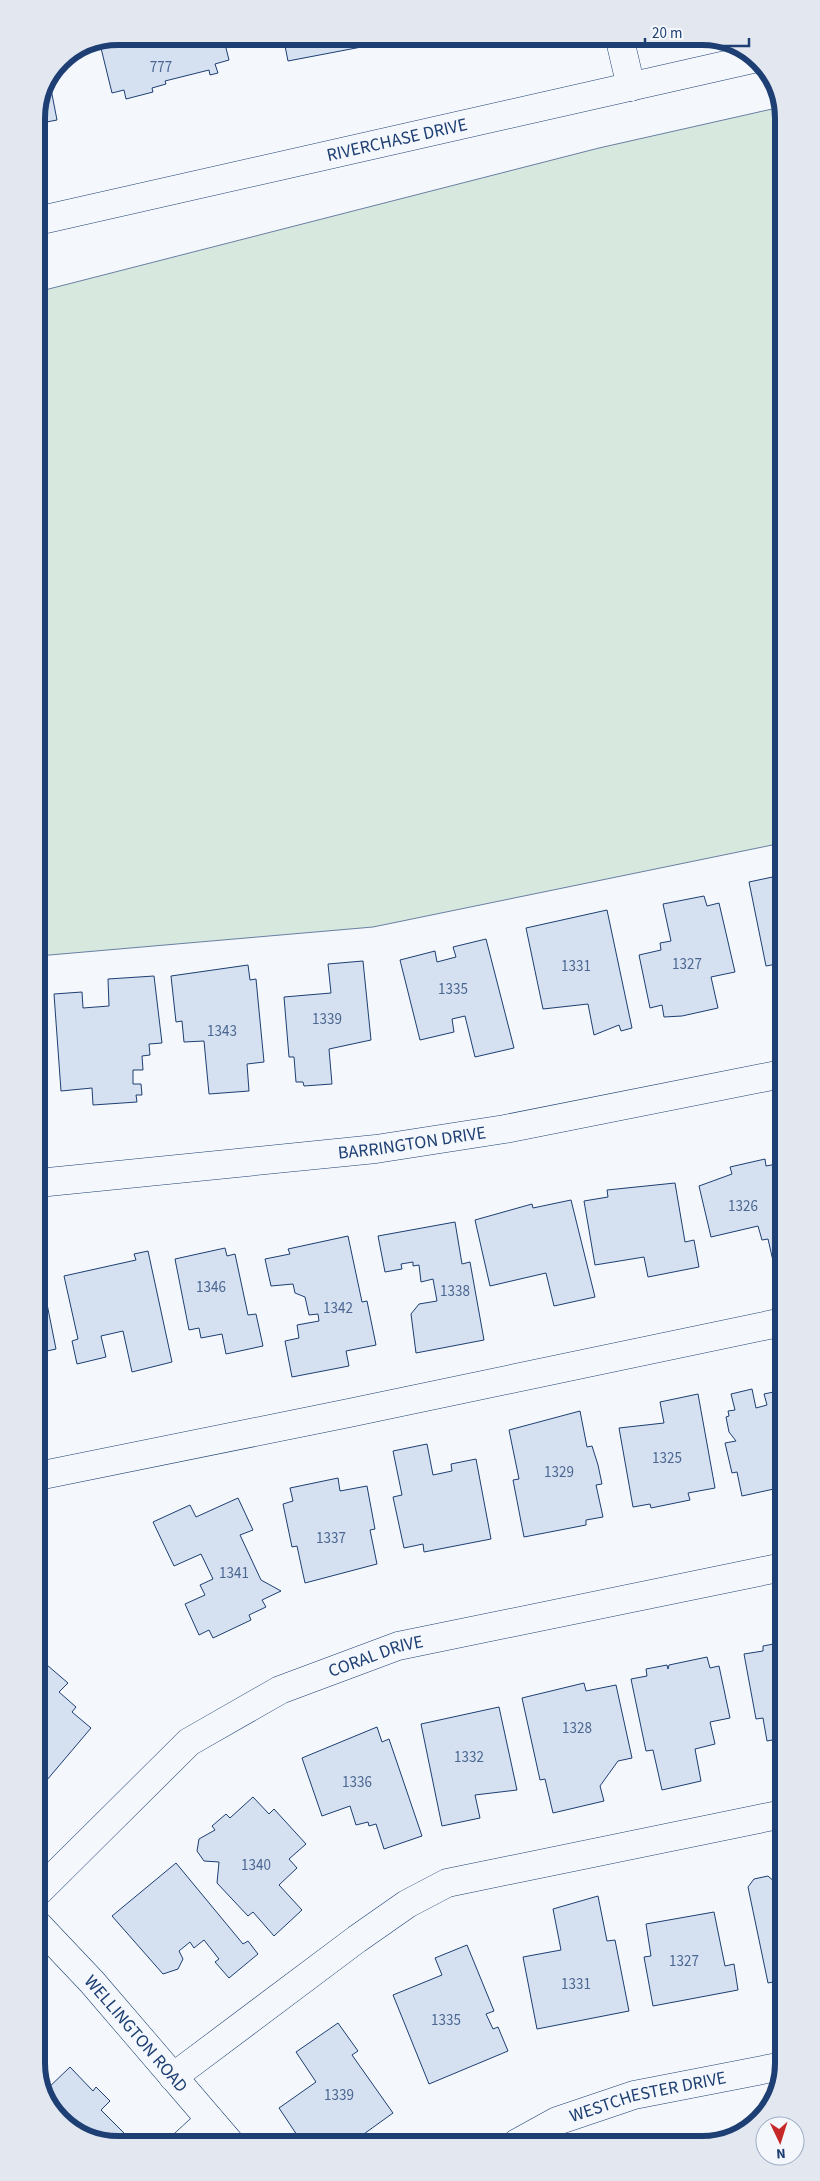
<svg xmlns="http://www.w3.org/2000/svg" width="820" height="2181" viewBox="0 0 820 2181" font-family="'Source Sans 3',sans-serif">
  <style>
    .green { fill: #d7e8df; stroke: #687fa3 }
    .building { fill: #d5e0f0; stroke: #1d3f73 }
    .lines { fill: none; stroke-linecap: round; stroke-linejoin: round }
    .minor-casing { stroke: #1d3f73; stroke-width: 29 }
    .minor { stroke: #f4f7fb; stroke-width: 28 }
    .labels { text-anchor: middle; stroke-width: 4; stroke-linejoin: round; paint-order: stroke }
    .number-label { font-size: 15px; fill: #4b6792 }
    .street-label { font-size: 18px; fill: #1d3f73; stroke: #f4f7fb }
    .rim { fill: none; stroke: #1d3f73; stroke-width: 6 }
  </style>
  <rect width="100%" height="100%" fill="#f4f7fb"/>
  <!-- green -->
  <path class="green" d="M781,107L782,843L373,927L38,956L37,292L599,148Z"/>
  <!-- building -->
  <g class="building">
    <path d="M118,36H223L229,60L215,64L218,73L210,75L209,70L165,81L166,84L152,88L153,92L126,99L124,90L112,93L100,44Z"/>
    <path d="M283,36H419L288,61Z"/>
    <path d="M50,84L57,120L36,124V113Z"/>
    <path d="M782,875V963L766,966L749,882Z"/>
    <path d="M704,896L707,906L719,903L735,972L711,977L718,1008L682,1016L664,1017L662,1005L650,1008L639,955L661,950L660,943L671,941L663,904Z"/>
    <path d="M607,910L632,1028L621,1031L619,1025L594,1035L588,1004L543,1009L526,928Z"/>
    <path d="M486,939L514,1048L475,1057L465,1016L452,1019L454,1032L420,1040L400,960L435,951L437,962L456,957L453,947Z"/>
    <path d="M363,961L371,1040L329,1049L332,1084L304,1086L303,1082H296L294,1057H289L284,997L331,993L328,964Z"/>
    <path d="M248,965L250,980L256,979L264,1062L247,1064L249,1091L209,1094L204,1041L184,1042L182,1021L176,1022L171,976Z"/>
    <path d="M154,976L162,1043L149,1044L150,1055L142,1056L143,1070H133V1084H141L142,1095H136L137,1102L93,1105L92,1088L61,1091L54,994L82,992L83,1008L109,1006L108,979Z"/>
    <path d="M38,1016L43,1061L38,1068Z"/>
    <path d="M38,1079L42,1108L38,1109Z"/>
    <path d="M765,1159L766,1166L782,1163L783,1273L776,1274L768,1239L762,1240L758,1226L711,1237L699,1186L732,1174L730,1167Z"/>
    <path d="M675,1183L685,1242L694,1240L699,1267L648,1277L644,1257L595,1265L584,1201L608,1197L607,1190Z"/>
    <path d="M571,1200L595,1297L554,1306L546,1273L490,1286L475,1220L532,1204L533,1208Z"/>
    <path d="M455,1222L462,1264L470,1262L484,1340L416,1353L411,1314L419,1304L437,1301L433,1279L421,1282L419,1265L413,1266V1262L401,1264L402,1269L385,1272L378,1236Z"/>
    <path d="M348,1236L362,1302L367,1301L376,1345L346,1351L349,1366L292,1377L285,1341L299,1338L297,1325L319,1321L318,1314L309,1315L305,1297L295,1293L293,1284L271,1286L265,1259L290,1254L288,1249Z"/>
    <path d="M225,1248L227,1256L235,1254L248,1315L256,1314L263,1346L226,1354L222,1334L201,1338L199,1328L189,1330L175,1259Z"/>
    <path d="M148,1251L172,1362L132,1372L123,1331L101,1336L106,1357L77,1364L72,1341L78,1339L64,1276L136,1260L134,1254Z"/>
    <path d="M38,1284L39,1290L44,1289L56,1349L38,1353Z"/>
    <path d="M752,1389L756,1408L767,1405L764,1394L783,1390V1487L742,1496L737,1472L732,1473L725,1443L736,1441L729,1432L726,1417L729,1416L728,1411L735,1410L731,1394Z"/>
    <path d="M698,1394L715,1488L688,1493L690,1500L651,1508L650,1504L633,1507L619,1428L664,1423L660,1402Z"/>
    <path d="M580,1411L587,1447L592,1446L598,1465L602,1484L596,1485L603,1517L586,1520V1525L524,1537L513,1480L519,1479L509,1430Z"/>
    <path d="M427,1444L433,1475L452,1471L451,1464L476,1459L491,1539L424,1552L423,1544L404,1548L393,1497L402,1495L393,1451Z"/>
    <path d="M338,1478L340,1491L367,1486L375,1529L370,1530L377,1564L305,1583L297,1546L292,1547L283,1504L293,1501L290,1488Z"/>
    <path d="M238,1498L253,1530L240,1535L261,1580L281,1591L262,1600L266,1607L249,1615L251,1620L213,1638L209,1630L199,1635L185,1604L205,1595L200,1585L213,1579L201,1554L174,1566L153,1522L190,1505L196,1517Z"/>
    <path d="M779,1643L780,1648L783,1643V1738L767,1741L763,1718L756,1719L744,1654L763,1651V1646Z"/>
    <path d="M707,1657L710,1668L719,1666L730,1718L710,1722L715,1744L695,1749L701,1781L662,1790L653,1750L646,1751L631,1679L647,1676L646,1669L667,1665L668,1669L669,1665Z"/>
    <path d="M40,1659L68,1683L59,1692L76,1707L72,1712L91,1728L41,1787L39,1785Z"/>
    <path d="M584,1683L586,1691L616,1685L632,1758L618,1761L600,1786L604,1801L553,1813L545,1779L540,1780L522,1698Z"/>
    <path d="M499,1707L517,1790L475,1795L480,1818L442,1826L421,1724Z"/>
    <path d="M377,1727L382,1742L389,1739L422,1836L384,1849L376,1824L369,1826L368,1822L356,1825L350,1806L322,1816L302,1758Z"/>
    <path d="M253,1797L269,1814L274,1809L306,1844L289,1859L297,1868L279,1885L302,1910L274,1936L253,1912L248,1916L217,1883L219,1862L204,1861L197,1851L199,1839L215,1830L212,1826L226,1814L230,1818Z"/>
    <path d="M176,1863L243,1944L248,1941L258,1954L229,1978L215,1962L219,1959L204,1940L194,1948L190,1942L179,1951L183,1959L178,1969L163,1974L112,1916Z"/>
    <path d="M768,1876L776,1883L781,1907L784,1906V1980L768,1983L748,1887L754,1879Z"/>
    <path d="M598,1896L607,1941L615,1940L629,2011L537,2029L523,1957L561,1950L553,1909Z"/>
    <path d="M714,1912L725,1966L734,1964L738,1990L653,2006L644,1957L651,1956L646,1924Z"/>
    <path d="M467,1945L494,2011L486,2014L493,2029L498,2027L508,2051L429,2084L393,1995L442,1975L435,1958Z"/>
    <path d="M338,2023L358,2051L352,2055L393,2113L350,2144H303L279,2108L316,2082L296,2052Z"/>
    <path d="M70,2067L93,2091L96,2087L110,2101L101,2110L129,2138L122,2145H112L64,2125L44,2092Z"/>
  </g>
  <g class="lines">
    <!-- minor casing -->
    <g class="minor-casing">
      <g id="minor">
        <path d="M619,36L631,87"/>
        <path id="s1" d="M37,221L757,58"/>
        <path id="s2" d="M38,1183L376,1149L505,1129L782,1074"/>
        <path d="M38,1476L349,1413L783,1322"/>
        <path id="s3" d="M39,1891L189,1742L280,1690L398,1646L783,1567"/>
        <path id="s4" d="M39,1926L92,1982L231,2144"/>
        <path d="M173,2077L357,1939L407,1904L447,1883L783,1814"/>
        <path id="s5" d="M517,2143L557,2121L634,2095L783,2066"/>
        <path d="M184,2144L210,2120"/>
      </g>
    </g>
    <!-- minor -->
    <use href="#minor" class="minor"/>
  </g>
  <g class="labels">
    <!-- number labels -->
    <g class="number-label">
      <text x="161" y="72">777</text>
      <text x="687" y="969">1327</text>
      <text x="576" y="971">1331</text>
      <text x="453" y="994">1335</text>
      <text x="327" y="1024">1339</text>
      <text x="222" y="1036">1343</text>
      <text x="743" y="1211">1326</text>
      <text x="211" y="1292">1346</text>
      <text x="455" y="1296">1338</text>
      <text x="338" y="1313">1342</text>
      <text x="667" y="1463">1325</text>
      <text x="559" y="1477">1329</text>
      <text x="331" y="1543">1337</text>
      <text x="234" y="1578">1341</text>
      <text x="577" y="1733">1328</text>
      <text x="469" y="1762">1332</text>
      <text x="357" y="1787">1336</text>
      <text x="256" y="1870">1340</text>
      <text x="684" y="1966">1327</text>
      <text x="576" y="1989">1331</text>
      <text x="446" y="2025">1335</text>
      <text x="339" y="2100">1339</text>
    </g>
    <!-- street labels -->
    <g class="street-label">
      <text dy="6" stroke="none"><textPath href="#s1" startOffset="369">RIVERCHASE DRIVE</textPath></text>
      <text dy="6" stroke="none"><textPath href="#s2" startOffset="376">BARRINGTON DRIVE</textPath></text>
      <text dy="6" stroke="none"><textPath href="#s3" startOffset="418">CORAL DRIVE</textPath></text>
      <text dy="6" stroke="none"><textPath href="#s4" startOffset="145">WELLINGTON ROAD</textPath></text>
      <text dy="6" stroke="none"><textPath href="#s5" startOffset="140">WESTCHESTER DRIVE</textPath></text>
    </g>
  </g>
  <!-- crop -->
  <path d="M0 0H820V2181H0ZM118 45H702A73 73 0 0 1 775 118V2063A73 73 0 0 1 702 2136H118A73 73 0 0 1 45 2063V118A73 73 0 0 1 118 45Z" fill="#e3e8f0" fill-rule="evenodd"/>
  <path class="rim" d="M118 45H702A73 73 0 0 1 775 118V2063A73 73 0 0 1 702 2136H118A73 73 0 0 1 45 2063V118A73 73 0 0 1 118 45Z"/>
  <!-- north arrow -->
  <g transform="translate(780 2141) rotate(176)"><circle r="24" fill="#f4f7fb" stroke="#9eadc5"/>
  <path d="M0-4L9 19L0 12L-9 19Z" fill="#c62828"/>
  <text y="-8" font-size="14" font-weight="bold" text-anchor="middle" fill="#1d3f73">N</text>
  </g>
  <!-- scale -->
  <path d="M645 38v8h104v-8" fill="none" stroke="#1d3f73" stroke-width="2.5"/>
  <text x="652" y="38" font-size="15" fill="#1d3f73" stroke="#f4f7fb" stroke-width="4" paint-order="stroke">20 m</text>
</svg>
